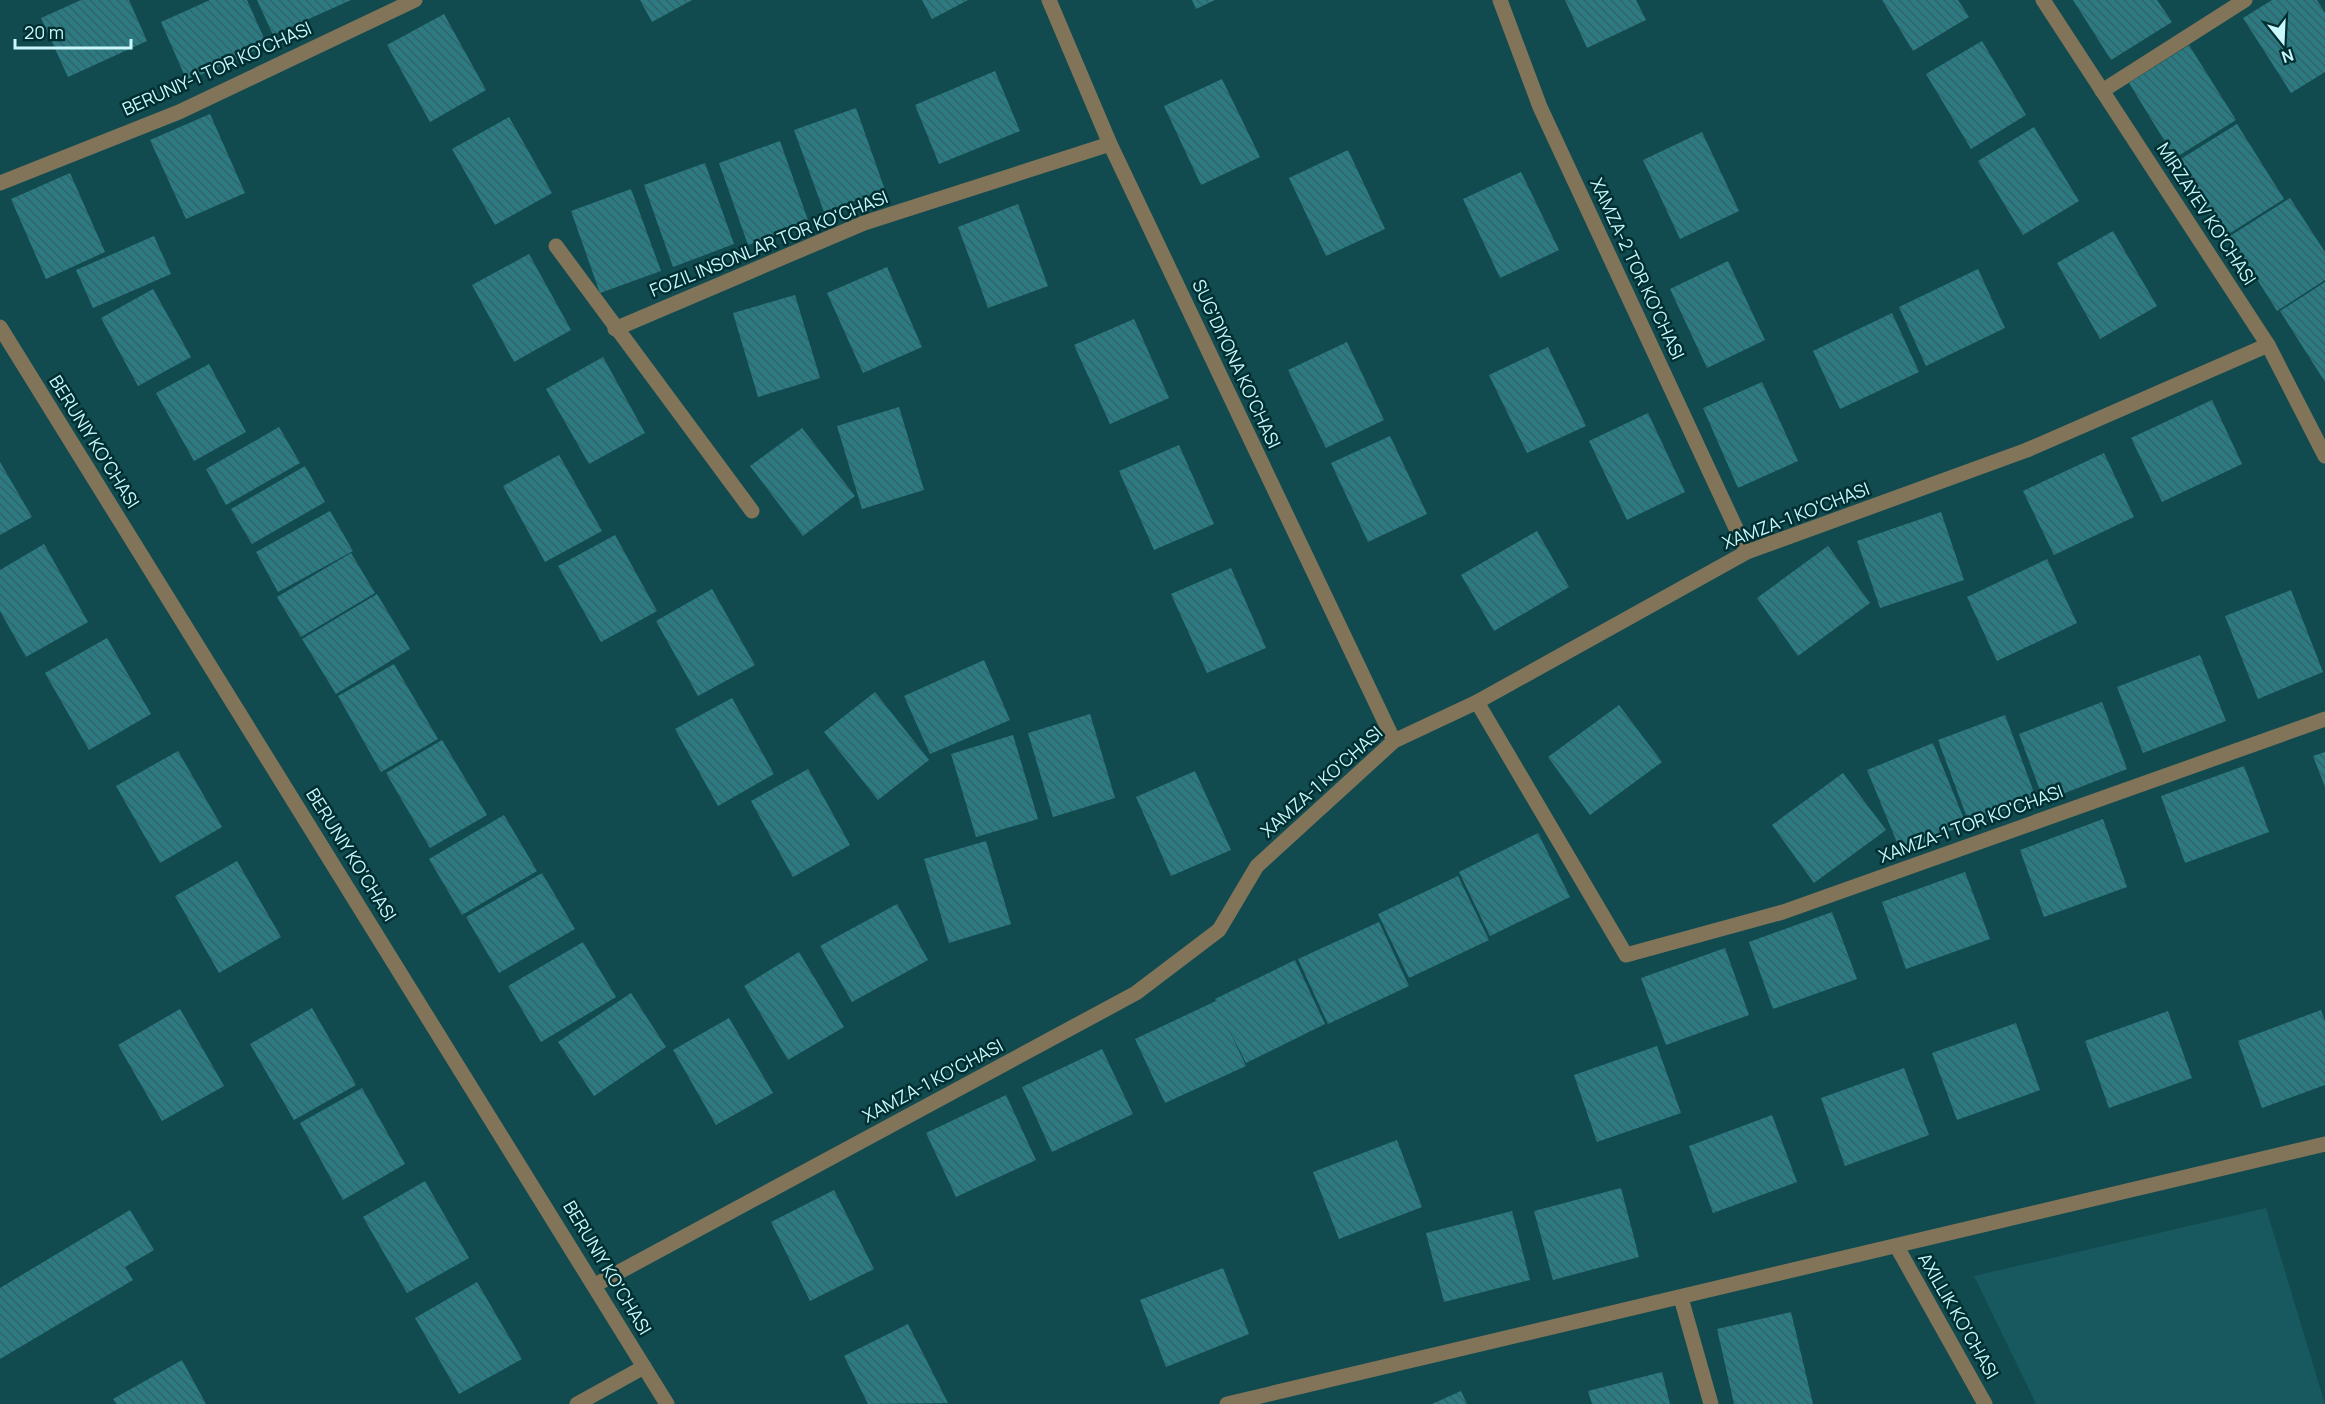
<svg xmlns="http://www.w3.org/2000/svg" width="2325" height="1404" viewBox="0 0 2325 1404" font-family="Manrope,sans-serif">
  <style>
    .built { fill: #17595e }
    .building { fill: url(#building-back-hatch) }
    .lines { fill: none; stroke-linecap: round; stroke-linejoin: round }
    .minor { stroke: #827459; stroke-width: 15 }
    .labels { text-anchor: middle; stroke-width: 5; stroke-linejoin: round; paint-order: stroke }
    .street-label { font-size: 18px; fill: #c9f7fb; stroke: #002f32 }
  </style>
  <defs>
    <pattern id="building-back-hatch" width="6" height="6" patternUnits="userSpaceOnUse" patternTransform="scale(1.5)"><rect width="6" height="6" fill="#2d7b82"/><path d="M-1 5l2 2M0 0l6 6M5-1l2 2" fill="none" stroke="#346266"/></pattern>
  </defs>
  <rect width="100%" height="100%" fill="#114a4f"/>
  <!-- built -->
  <path class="built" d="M2266,1208L2325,1404H2036L1974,1276Z"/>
  <!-- building -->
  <g class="building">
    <path d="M81,0H129L147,41L68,77L41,18Z"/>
    <path d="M210,0H247L267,45L187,81L161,22Z"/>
    <path d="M257,0H351L273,35Z"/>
    <path d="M640,0H692L652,22Z"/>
    <path d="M922,0H968L932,19Z"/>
    <path d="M1192,0H1215L1196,9Z"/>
    <path d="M1565,0H1636L1646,20L1587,48Z"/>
    <path d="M1882,0H1958L1969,17L1913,51Z"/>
    <path d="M2073,0H2157L2172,22L2111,60Z"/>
    <path d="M2272,0H2317L2325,13V72L2291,93L2243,18Z"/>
    <path d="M444,14L486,90L430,122L387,45Z"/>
    <path d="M1982,41L2026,115L1971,149L1926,74Z"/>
    <path d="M2189,45L2236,120L2175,158L2129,83Z"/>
    <path d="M995,71L1020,131L939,164L915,105Z"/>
    <path d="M1222,79L1260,157L1201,185L1164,106Z"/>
    <path d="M856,108L885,190L824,212L794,130Z"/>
    <path d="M210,114L245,193L186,219L150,140Z"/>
    <path d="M509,117L552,193L495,225L452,149Z"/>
    <path d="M2237,124L2284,199L2224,237L2176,162Z"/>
    <path d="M2034,127L2079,201L2023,235L1978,161Z"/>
    <path d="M1702,132L1739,211L1680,239L1643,160Z"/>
    <path d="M780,141L809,223L748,245L719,163Z"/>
    <path d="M1348,150L1385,229L1326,256L1289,178Z"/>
    <path d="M705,163L734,244L673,267L644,185Z"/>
    <path d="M1521,172L1559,250L1500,278L1463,199Z"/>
    <path d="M70,173L105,252L46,279L11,199Z"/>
    <path d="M631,189L661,271L600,293L571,211Z"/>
    <path d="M2290,198L2325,252V280L2277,311L2230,236Z"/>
    <path d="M1018,204L1048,286L988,308L958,227Z"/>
    <path d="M2113,231L2157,306L2100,339L2057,263Z"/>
    <path d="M154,236L171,274L93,308L76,270Z"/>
    <path d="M529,254L571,330L514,362L472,285Z"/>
    <path d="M1728,261L1765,340L1707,368L1670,289Z"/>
    <path d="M887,267L922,347L863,373L827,293Z"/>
    <path d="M1978,269L2005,328L1926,366L1899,307Z"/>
    <path d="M2325,282V382L2280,311Z"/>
    <path d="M153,289L191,357L138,386L101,318Z"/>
    <path d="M795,295L820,378L758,397L733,313Z"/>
    <path d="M1892,313L1919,372L1840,409L1813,351Z"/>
    <path d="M1134,319L1169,398L1110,424L1074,345Z"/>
    <path d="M1347,342L1384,420L1326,448L1288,370Z"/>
    <path d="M1548,347L1586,426L1527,453L1489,375Z"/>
    <path d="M603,357L645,433L589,464L546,389Z"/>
    <path d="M209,364L246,432L194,461L156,393Z"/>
    <path d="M1762,382L1798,461L1738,488L1703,408Z"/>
    <path d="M2212,400L2242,464L2162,502L2131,438Z"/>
    <path d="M899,407L924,490L862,509L837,426Z"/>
    <path d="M1648,413L1685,492L1627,520L1589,441Z"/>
    <path d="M279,427L300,463L226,505L206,469Z"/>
    <path d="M802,428L855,496L803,536L750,466Z"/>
    <path d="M1390,436L1427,514L1368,542L1331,463Z"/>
    <path d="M1179,445L1214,524L1154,550L1119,471Z"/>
    <path d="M2104,453L2134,517L2054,555L2023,491Z"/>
    <path d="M559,455L602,531L545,562L503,486Z"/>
    <path d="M0,462L32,517L0,535Z"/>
    <path d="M305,466L325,502L252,544L231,509Z"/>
    <path d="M330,511L353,551L278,592L256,552Z"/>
    <path d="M1941,512L1964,580L1880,608L1857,541Z"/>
    <path d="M1537,531L1569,587L1494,631L1461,575Z"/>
    <path d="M615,535L657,611L601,642L558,566Z"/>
    <path d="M44,544L88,622L26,657L0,611V570Z"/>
    <path d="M1828,546L1870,603L1798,656L1757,598Z"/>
    <path d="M351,553L375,593L301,637L277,597Z"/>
    <path d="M2047,559L2077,623L1997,661L1967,597Z"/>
    <path d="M1231,568L1266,648L1207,673L1171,594Z"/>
    <path d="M712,589L755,665L698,696L656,621Z"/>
    <path d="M2291,590L2323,672L2258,699L2225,616Z"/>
    <path d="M377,594L410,649L336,694L302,639Z"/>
    <path d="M107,638L151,714L89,750L45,673Z"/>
    <path d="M2200,655L2226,721L2143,753L2117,687Z"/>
    <path d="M984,660L1010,720L930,754L904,696Z"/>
    <path d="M394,664L438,739L381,772L338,696Z"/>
    <path d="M875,692L929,760L878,800L824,732Z"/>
    <path d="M732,698L774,774L718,806L675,729Z"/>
    <path d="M2102,702L2127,769L2044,801L2019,734Z"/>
    <path d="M1619,705L1662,762L1590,815L1548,757Z"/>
    <path d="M1090,714L1115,798L1053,817L1028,733Z"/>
    <path d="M2005,715L2036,798L1969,823L1938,740Z"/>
    <path d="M1013,735L1038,819L976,837L951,754Z"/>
    <path d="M442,740L487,815L430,848L386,773Z"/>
    <path d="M1933,743L1966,824L1901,852L1867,770Z"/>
    <path d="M178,751L222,827L160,863L116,786Z"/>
    <path d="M2325,752V787L2313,756Z"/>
    <path d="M2244,766L2269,832L2185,863L2161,796Z"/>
    <path d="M808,769L850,845L793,877L751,801Z"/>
    <path d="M1195,771L1231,850L1171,876L1136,797Z"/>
    <path d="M1843,773L1886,830L1814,883L1772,825Z"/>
    <path d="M504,815L537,871L462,915L429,859Z"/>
    <path d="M2103,819L2127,887L2044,917L2020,850Z"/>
    <path d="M1538,833L1570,897L1490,936L1459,872Z"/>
    <path d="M986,841L1011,924L949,943L924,859Z"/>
    <path d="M237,861L281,937L219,973L175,896Z"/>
    <path d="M1965,872L1990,939L1906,969L1882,902Z"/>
    <path d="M542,873L575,929L499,973L466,917Z"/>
    <path d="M1458,876L1489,940L1409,978L1378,914Z"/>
    <path d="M897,904L928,960L852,1002L820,946Z"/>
    <path d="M1832,912L1857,979L1773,1009L1749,942Z"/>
    <path d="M1379,922L1409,986L1328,1024L1298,959Z"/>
    <path d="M583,942L616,997L541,1042L508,986Z"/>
    <path d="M1725,948L1749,1015L1666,1045L1641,978Z"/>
    <path d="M799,952L844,1027L788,1060L744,986Z"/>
    <path d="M1295,960L1325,1024L1246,1063L1227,1026L1246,1066L1165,1103L1135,1039L1216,1001L1215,999Z"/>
    <path d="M631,993L666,1047L594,1096L558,1042Z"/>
    <path d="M312,1008L356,1085L294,1120L250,1044Z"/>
    <path d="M180,1009L224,1086L162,1121L118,1045Z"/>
    <path d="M2321,1010L2325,1021V1085L2262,1108L2238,1041Z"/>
    <path d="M2168,1011L2192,1078L2109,1108L2085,1041Z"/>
    <path d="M729,1018L773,1093L716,1125L673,1050Z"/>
    <path d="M2016,1023L2040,1090L1957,1120L1932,1053Z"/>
    <path d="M1657,1046L1681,1113L1597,1142L1574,1075Z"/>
    <path d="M1102,1049L1133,1114L1052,1152L1022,1087Z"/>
    <path d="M1904,1068L1929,1135L1845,1166L1821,1098Z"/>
    <path d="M362,1088L405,1164L343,1200L300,1123Z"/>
    <path d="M1006,1095L1036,1160L956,1197L926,1133Z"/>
    <path d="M1772,1115L1797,1182L1713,1213L1689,1146Z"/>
    <path d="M1397,1140L1422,1207L1339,1239L1313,1172Z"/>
    <path d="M425,1181L469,1258L407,1293L363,1217Z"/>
    <path d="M1621,1188L1639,1257L1553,1280L1534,1211Z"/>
    <path d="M834,1190L874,1269L810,1301L771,1222Z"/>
    <path d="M130,1210L154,1250L125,1267L133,1280L0,1359V1288Z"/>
    <path d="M1512,1211L1530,1280L1444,1302L1426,1233Z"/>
    <path d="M1223,1268L1249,1334L1166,1367L1140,1300Z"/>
    <path d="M477,1282L522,1359L459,1394L415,1318Z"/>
    <path d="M1791,1312L1813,1404H1734L1717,1329Z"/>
    <path d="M908,1324L948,1403L868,1404L844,1356Z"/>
    <path d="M182,1360L206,1404H116L113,1399Z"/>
    <path d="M1662,1372L1670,1404H1592L1588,1391Z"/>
    <path d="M1461,1391L1467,1404H1432Z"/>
  </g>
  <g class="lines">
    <!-- minor -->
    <g class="minor">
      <path d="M1049,0L1110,144L1394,741"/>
      <path d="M1500,0L1540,107L1747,552"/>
      <path d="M2043,0L2268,345L2325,456"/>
      <path d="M2102,91L2245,0"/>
      <path d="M0,183L179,112L415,0"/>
      <path d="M556,246L752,511"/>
      <path d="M0,327L667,1404"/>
      <path d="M615,329L864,223L1110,144"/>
      <path d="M1477,702L1626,955L1783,912L2325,719"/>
      <path d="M1897,1247L1985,1404"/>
      <path d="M595,1285L1136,993L1219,930L1257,866L1394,741L1477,702L1747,552L2027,450L2268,345"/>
      <path d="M1681,1298L1711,1404"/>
      <path d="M577,1404L644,1367"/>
      <path d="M1227,1404L2325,1144"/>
    </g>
  </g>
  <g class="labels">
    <!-- street labels -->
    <g class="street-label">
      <text transform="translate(217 69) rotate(-24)" y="6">BERUNIY-1 TOR KO'CHASI</text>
      <text transform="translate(2206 214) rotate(57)" y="6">MIRZAYEV KO'CHASI</text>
      <text transform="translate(769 244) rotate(-22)" y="6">FOZIL INSONLAR TOR KO'CHASI</text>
      <text transform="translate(1637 269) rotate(65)" y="6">XAMZA-2 TOR KO'CHASI</text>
      <text transform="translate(1236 364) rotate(65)" y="6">SUG'DIYONA KO'CHASI</text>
      <text transform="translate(94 442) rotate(58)" y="6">BERUNIY KO'CHASI</text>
      <text transform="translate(1796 516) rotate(-21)" y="6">XAMZA-1 KO'CHASI</text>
      <text transform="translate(1322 782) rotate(-42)" y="6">XAMZA-1 KO'CHASI</text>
      <text transform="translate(1971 824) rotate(-20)" y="6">XAMZA-1 TOR KO'CHASI</text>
      <text transform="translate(351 855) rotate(58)" y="6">BERUNIY KO'CHASI</text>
      <text transform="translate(933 1081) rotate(-28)" y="6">XAMZA-1 KO'CHASI</text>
      <text transform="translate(607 1268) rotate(59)" y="6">BERUNIY KO'CHASI</text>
      <text transform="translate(1958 1316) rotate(60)" y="6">AXILLIK KO'CHASI</text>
    </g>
  </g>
  <!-- north arrow -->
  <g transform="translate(2283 42) rotate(162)" stroke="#002f32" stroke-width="4.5" paint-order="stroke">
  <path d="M0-4.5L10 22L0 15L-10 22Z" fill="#c9f7fb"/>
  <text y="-9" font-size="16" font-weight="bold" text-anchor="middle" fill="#c9f7fb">N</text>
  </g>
  <!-- scale -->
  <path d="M15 39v9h116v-9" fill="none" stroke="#c9f7fb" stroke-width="3"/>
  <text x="24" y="39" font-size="18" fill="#c9f7fb" stroke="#002f32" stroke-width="4.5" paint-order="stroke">20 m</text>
</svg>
